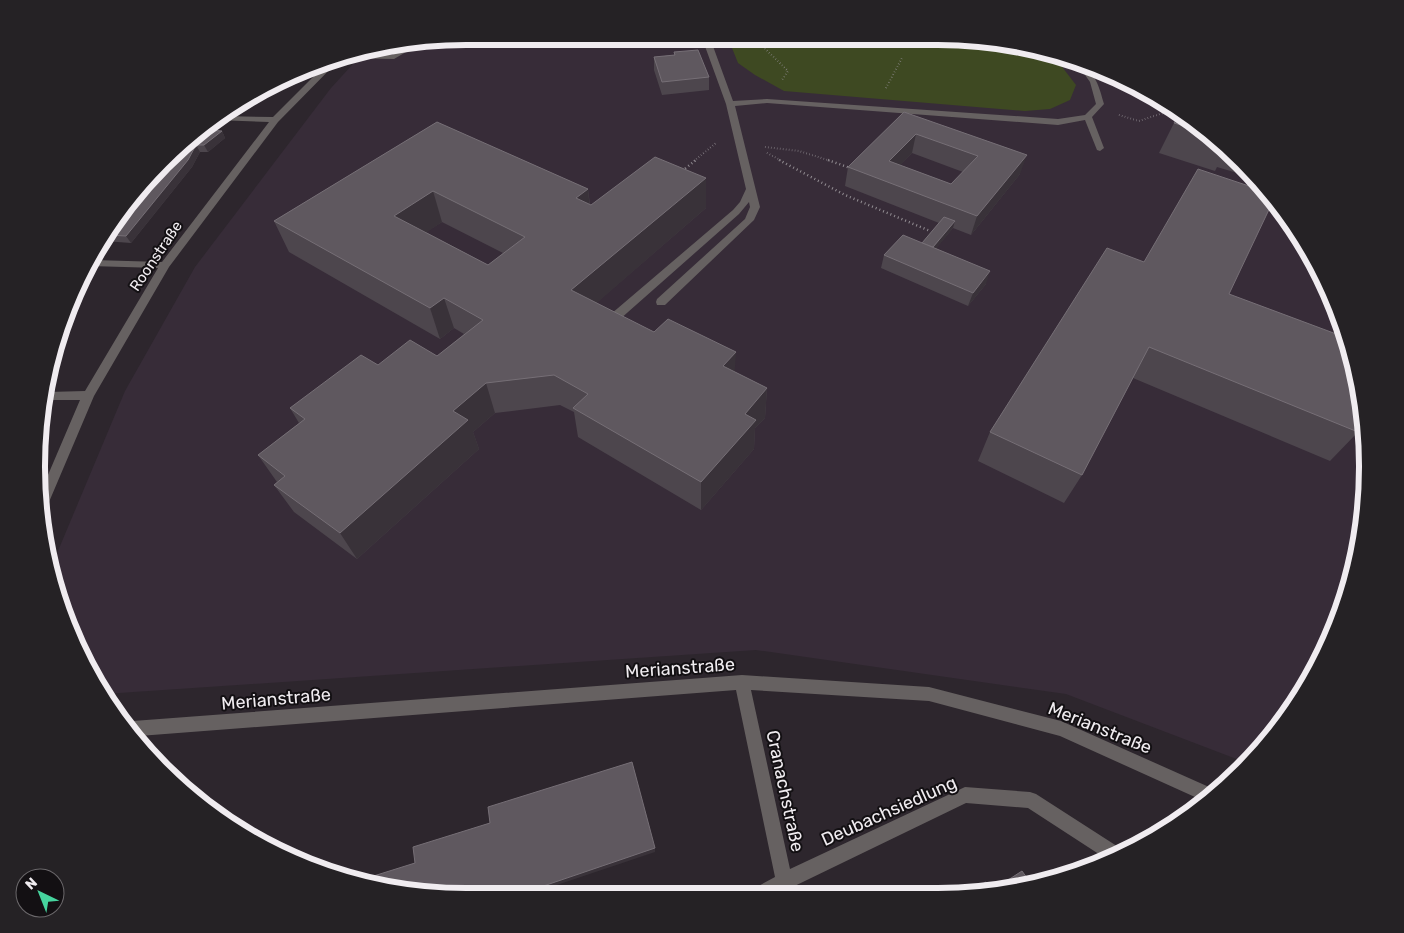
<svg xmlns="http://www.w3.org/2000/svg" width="1404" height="933" viewBox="0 0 1404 933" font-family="Rubik,sans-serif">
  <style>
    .built { fill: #372c38 }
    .green { fill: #3e4922 }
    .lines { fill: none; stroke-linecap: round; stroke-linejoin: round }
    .path-far1 { stroke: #938e93; stroke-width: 2; stroke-dasharray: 0.5 2.5; stroke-linecap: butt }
    .path { stroke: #938e93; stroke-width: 2.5; stroke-dasharray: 1 3; stroke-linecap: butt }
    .service { fill: #666161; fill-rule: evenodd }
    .minor { fill: #666161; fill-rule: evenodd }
    .wall { fill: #4d464d; fill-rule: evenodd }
    .shaded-wall { fill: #393239 }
    .building { fill: #5f585f; stroke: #766f76; fill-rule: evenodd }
    .labels { text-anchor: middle; stroke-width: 4; stroke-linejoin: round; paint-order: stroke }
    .street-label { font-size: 15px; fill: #f0ecf0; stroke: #131013 }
    .near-street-label { font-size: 18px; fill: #f0ecf0; stroke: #131013 }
    .rim { fill: none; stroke: #f0ecf0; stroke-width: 6 }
  </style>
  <rect width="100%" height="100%" fill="#2d262d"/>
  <!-- built -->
  <path class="built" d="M467,36L994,40L1128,80L1221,143L1279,205L1324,276L1353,355L1367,439L1364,523L1345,605L1310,682L1261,750L1247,763L1066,694L756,650L104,694L94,682L51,578L50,570L125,391L195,267L331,88L363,53Z"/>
  <!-- green -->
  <path class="green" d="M728,38L994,40L1056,59L1076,85L1070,100L1050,109L1025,111L784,91L755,75L738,63Z"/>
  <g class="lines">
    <!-- path-far1 -->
    <g class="path-far1">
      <path d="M754,38L788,71L782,80"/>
      <path d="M886,88L902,58"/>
      <path d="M1119,115L1139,121L1166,112L1168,108"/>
      <path d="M765,147L799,151L831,161"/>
      <path d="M767,153L782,161"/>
      <path d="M694,161L716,143"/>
    </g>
    <!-- path -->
    <g class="path">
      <path d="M779,160L845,195L930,231"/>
      <path d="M828,160L850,168"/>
      <path d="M682,171L696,160"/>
    </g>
    <!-- service -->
    <g class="service">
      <path d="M702,38H710L733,101L767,99L1058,119L1085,115L1096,104L1090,82L1078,65C1096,71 1099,87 1104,104L1092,117L1104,148L1100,151L1097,150L1085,120L1058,125L767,103L735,106L760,207L754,220L665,305H657L656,302L657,299L745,219L750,207L749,202L739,214L619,320H611L610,317L611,314L733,210L740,202L746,189L726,104Z"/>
      <path d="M418,45L394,59L335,58L355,55H392L407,46Z"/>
    </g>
    <!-- minor -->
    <g class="minor">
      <path d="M342,57L278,122L169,267L94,396L49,502L48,506L44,507L42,489L80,400H47L48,392L85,391L158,268L90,266L93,260L162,262L269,122L215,120L220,116L273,117L332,58Z"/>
      <path d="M742,675L929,687L1061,721L1218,791L1206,802L1060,736L929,701L751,690L790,869L965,787L1030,792L1036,794L1123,850L1125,854L1108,860L1028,808L966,803L776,895H750L753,889L775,877L736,690L139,736L128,723L133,721Z"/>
    </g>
  </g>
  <!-- wall -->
  <g class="wall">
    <path d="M674,52L709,77V90L662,95L654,70V57L674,55Z"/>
    <path d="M904,112L1020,174L971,235L953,228L936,248L986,284L968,306L881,268L884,255L922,243L939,223L845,186L848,167ZM912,153L963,172L951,184L900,165Z"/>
    <path d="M1179,115L1221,143L1254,178L1217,167L1215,171L1159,153L1174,123Z"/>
    <path d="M437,122L588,189L590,205H591L706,208L596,303L767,388L765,418L755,428L754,449L701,510L578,437L574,412L560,405L495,413L473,432L479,449L357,559L294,512L274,485L277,482L258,455L299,423L290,408L378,365L437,356L464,334L454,328L440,339L289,252L274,221ZM442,222L503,253L488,265L426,232Z"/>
    <path d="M205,129L206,130L222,131L225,138L208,152H200L192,167L131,243L104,241L125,204Z"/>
    <path d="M1229,294L1358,432L1330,461L1133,378L1082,475L1064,503L978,461L990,432Z"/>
  </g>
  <!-- shaded-wall -->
  <g class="shaded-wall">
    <path d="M222,131L225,138L208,152L204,145Z"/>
    <path d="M916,134L912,153L886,180L889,161Z"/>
    <path d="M196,145L200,152L192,167L131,243L126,236Z"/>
    <path d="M1027,155L1020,174L971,235L977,216Z"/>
    <path d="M706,178V208L576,321L571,290Z"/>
    <path d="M588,189L591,220L576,198Z"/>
    <path d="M433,191L442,222L405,247L394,216Z"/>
    <path d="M955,221L953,228L927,260L929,253Z"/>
    <path d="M990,271L986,284L968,306L973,293Z"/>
    <path d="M82,281L87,288L68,318L66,315L69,302Z"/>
    <path d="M444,298L454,328L440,339L430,308Z"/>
    <path d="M736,352L734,382L723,366Z"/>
    <path d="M486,383L495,413L473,432L479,449L357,559L340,533L453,411Z"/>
    <path d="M767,388L765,418L755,428L754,449L701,510V482L745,414Z"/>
    <path d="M655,848V852L530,894H520Z"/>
  </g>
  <!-- building -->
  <g class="building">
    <path d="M698,50L709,77L662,82L654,57L675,55L674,52Z"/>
    <path d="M904,112L1027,155L977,216L848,167ZM916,134L978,156L951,184L889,161Z"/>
    <path d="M1179,115L1205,132L1174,123Z"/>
    <path d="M437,122L588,189L576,198L591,205L655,157L706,178L571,290L654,332L668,319L736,352L723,366L767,388L745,414L756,420L701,482L573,408L588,394L554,375L486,383L453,411L468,420L340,533L274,485L285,476L258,455L305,419L290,408L361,355L378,365L410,340L437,356L483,320L444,298L430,308L274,221ZM433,191L525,237L488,265L394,216Z"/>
    <path d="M205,130L222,131L204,145H196L188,160L126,236L108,235L125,204Z"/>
    <path d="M1198,169L1267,192L1274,199L1229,294L1347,338L1353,355L1363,416L1358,432L1149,347L1082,475L990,432L1107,248L1144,262Z"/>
    <path d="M944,217L955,221L933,247L922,243Z"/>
    <path d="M903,235L990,271L973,293L884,255Z"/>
    <path d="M632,762L655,848L520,894L410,893L364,879L415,863L413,847L490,823L488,807Z"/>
    <path d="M1022,871L1032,885L965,896H961L986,882L991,891Z"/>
  </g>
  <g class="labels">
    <!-- street labels -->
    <g class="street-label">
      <text transform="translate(156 256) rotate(-56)" y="5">Roonstraße</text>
    </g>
    <!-- near-street labels -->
    <g class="near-street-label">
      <text transform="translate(680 668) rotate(-4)" y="6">Merianstraße</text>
      <text transform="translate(276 699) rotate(-5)" y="6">Merianstraße</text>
      <text transform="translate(1100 728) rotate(22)" y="6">Merianstraße</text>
      <text transform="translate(785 791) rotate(78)" y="6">Cranachstraße</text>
      <text transform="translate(889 811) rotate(-24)" y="6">Deubachsiedlung</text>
    </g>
  </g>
  <!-- crop -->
  <path d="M0 0H1404V933H0ZM466 45H938A421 421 0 0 1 1359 466V467A421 421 0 0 1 938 888H466A421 421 0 0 1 45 467V466A421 421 0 0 1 466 45Z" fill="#252225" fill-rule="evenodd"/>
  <path class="rim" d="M466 45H938A421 421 0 0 1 1359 466V467A421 421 0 0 1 938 888H466A421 421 0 0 1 45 467V466A421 421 0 0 1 466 45Z"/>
  <!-- north arrow -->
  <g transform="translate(40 893) rotate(317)"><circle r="24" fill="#131013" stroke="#6b686b"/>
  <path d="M0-4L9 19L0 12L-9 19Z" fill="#46d49e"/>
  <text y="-8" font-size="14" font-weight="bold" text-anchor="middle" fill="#f0ecf0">N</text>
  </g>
</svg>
